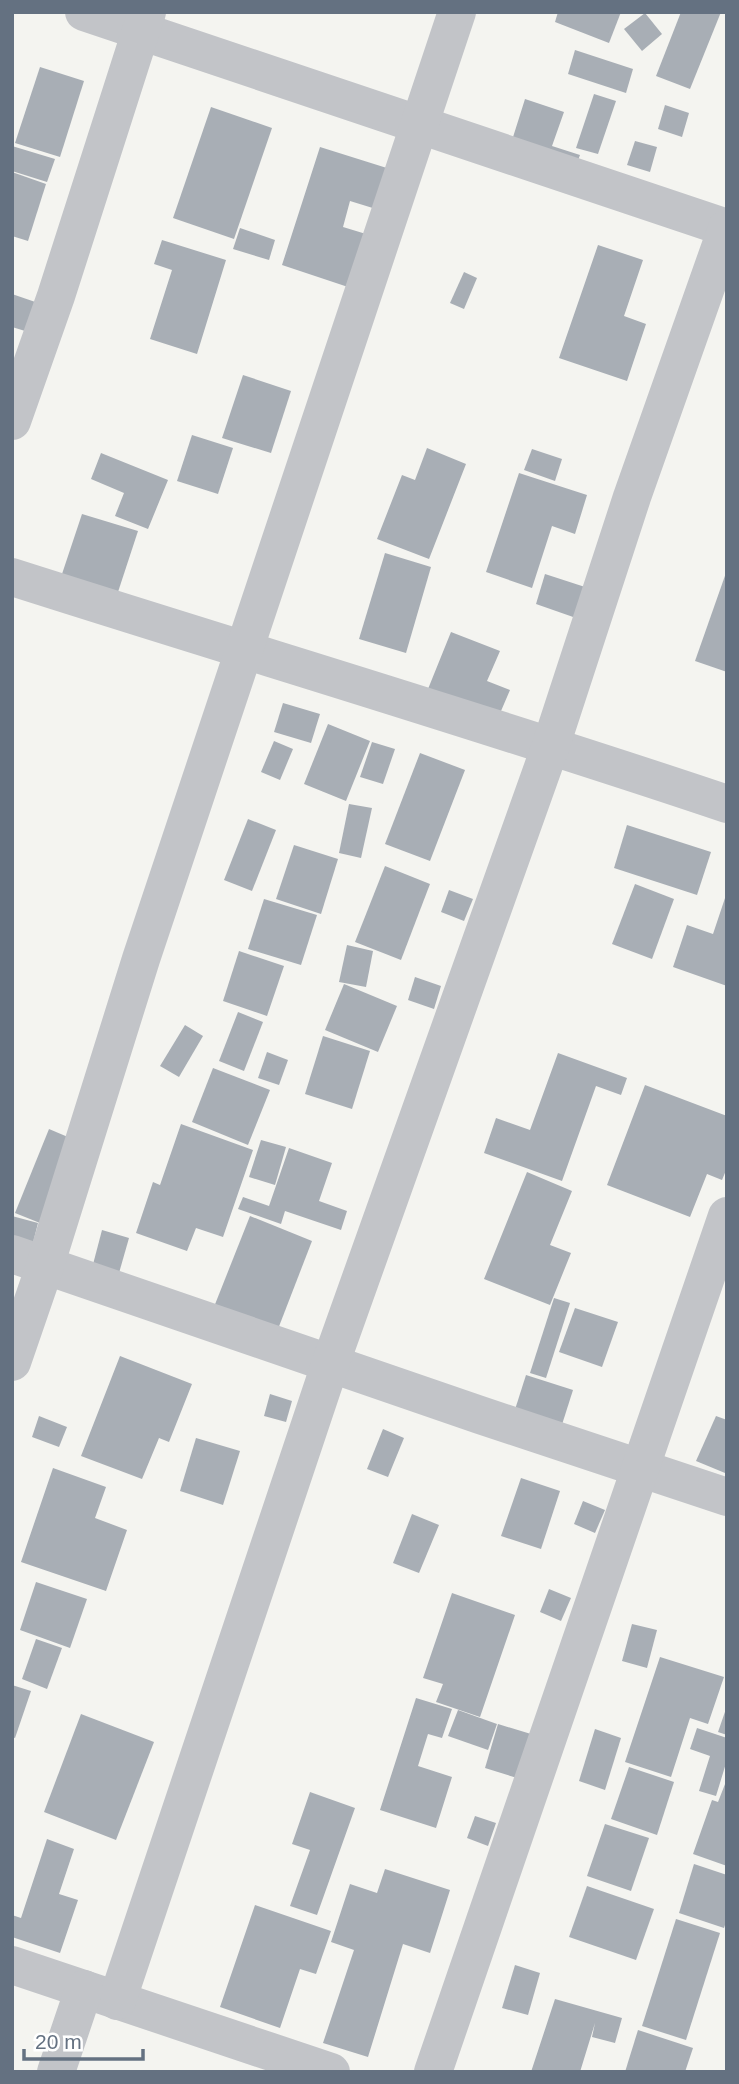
<svg xmlns="http://www.w3.org/2000/svg" width="739" height="2084" viewBox="0 0 739 2084" font-family="Arial,sans-serif">
  <style>
    .building { fill: #a8aeb5 }
    .lines { fill: none; stroke-linecap: round; stroke-linejoin: round }
    .minor { stroke: #c2c4c8; stroke-width: 38 }
  </style>
  <rect width="100%" height="100%" fill="#f4f4f0"/>
  <!-- building -->
  <g class="building">
    <path d="M558,12H621L609,43L555,22Z"/>
    <path d="M681,12H721L690,89L656,76Z"/>
    <path d="M645,13L662,34L642,51L624,29Z"/>
    <path d="M575,50L633,69L626,93L568,74Z"/>
    <path d="M40,67L84,81L60,157L15,143Z"/>
    <path d="M594,94L616,101L598,154L576,148Z"/>
    <path d="M525,99L564,112L552,146L580,155L572,176L508,153Z"/>
    <path d="M665,105L689,113L682,137L658,129Z"/>
    <path d="M211,107L272,128L234,239L173,218Z"/>
    <path d="M635,141L657,147L650,172L627,165Z"/>
    <path d="M12,146L55,159L47,182L12,171Z"/>
    <path d="M320,147L390,169L376,209L350,201L343,227L366,234L348,287L282,265Z"/>
    <path d="M12,172L46,184L28,241L12,236Z"/>
    <path d="M240,228L275,240L269,260L233,249Z"/>
    <path d="M162,240L226,260L197,354L150,339L172,270L154,264Z"/>
    <path d="M598,245L643,260L624,316L646,324L627,381L559,358Z"/>
    <path d="M464,272L477,278L464,309L450,303Z"/>
    <path d="M12,294L44,305L35,334L12,327Z"/>
    <path d="M243,375L291,391L271,453L222,438Z"/>
    <path d="M192,435L233,448L218,494L177,481Z"/>
    <path d="M427,448L466,464L429,559L377,539L402,475L415,480Z"/>
    <path d="M532,449L562,459L555,481L524,470Z"/>
    <path d="M101,453L168,480L148,529L115,516L124,493L91,479Z"/>
    <path d="M519,473L587,495L575,534L552,526L532,588L486,572Z"/>
    <path d="M82,514L138,531L118,592L62,574Z"/>
    <path d="M385,553L431,567L406,653L359,639Z"/>
    <path d="M727,570V672L695,661Z"/>
    <path d="M545,574L585,587L576,618L536,604Z"/>
    <path d="M451,632L500,651L487,681L510,690L498,718L428,689Z"/>
    <path d="M283,703L320,714L311,743L274,732Z"/>
    <path d="M328,724L370,741L346,801L304,784Z"/>
    <path d="M274,741L293,749L280,780L261,772Z"/>
    <path d="M372,742L395,749L383,784L360,777Z"/>
    <path d="M420,753L465,770L430,861L385,844Z"/>
    <path d="M349,804L372,808L361,858L339,853Z"/>
    <path d="M248,819L276,830L252,891L224,880Z"/>
    <path d="M627,825L711,852L697,895L614,868Z"/>
    <path d="M294,845L338,859L321,914L276,899Z"/>
    <path d="M385,866L430,884L401,960L355,942Z"/>
    <path d="M635,884L674,899L652,959L612,944Z"/>
    <path d="M449,890L473,899L464,921L441,912Z"/>
    <path d="M726,895H727V986L673,967L687,925L713,934Z"/>
    <path d="M264,899L317,915L301,965L248,949Z"/>
    <path d="M347,945L373,951L366,987L339,982Z"/>
    <path d="M239,951L284,966L267,1016L223,1001Z"/>
    <path d="M415,977L441,986L434,1009L408,1000Z"/>
    <path d="M344,984L397,1006L378,1052L325,1030Z"/>
    <path d="M238,1012L263,1022L244,1071L219,1061Z"/>
    <path d="M185,1025L203,1036L179,1077L160,1066Z"/>
    <path d="M323,1036L370,1051L352,1109L305,1094Z"/>
    <path d="M267,1052L288,1060L279,1085L258,1078Z"/>
    <path d="M558,1053L627,1078L621,1095L596,1086L562,1181L484,1153L496,1118L530,1130Z"/>
    <path d="M213,1068L270,1090L248,1145L192,1122Z"/>
    <path d="M645,1085L727,1116V1168L722,1180L707,1174L690,1217L607,1185Z"/>
    <path d="M181,1124L253,1150L223,1237L196,1228L187,1251L136,1233L153,1182L160,1185Z"/>
    <path d="M49,1129L75,1140L40,1223L15,1213Z"/>
    <path d="M261,1140L286,1147L275,1185L249,1177Z"/>
    <path d="M289,1148L332,1163L319,1201L347,1211L341,1230L285,1211L281,1224L238,1209L243,1197L269,1206Z"/>
    <path d="M527,1172L572,1191L550,1245L571,1253L550,1305L484,1279Z"/>
    <path d="M12,1216L38,1223L32,1247L12,1242Z"/>
    <path d="M250,1216L312,1241L273,1342L210,1317Z"/>
    <path d="M102,1230L129,1238L117,1280L91,1272Z"/>
    <path d="M554,1298L570,1303L546,1378L530,1373Z"/>
    <path d="M575,1308L618,1322L602,1367L559,1352Z"/>
    <path d="M120,1356L192,1384L169,1442L159,1438L142,1479L81,1456Z"/>
    <path d="M526,1375L573,1390L559,1434L512,1419Z"/>
    <path d="M270,1394L292,1401L286,1422L264,1416Z"/>
    <path d="M39,1416L67,1427L59,1447L32,1437Z"/>
    <path d="M716,1416L727,1420L725,1473L696,1461Z"/>
    <path d="M383,1429L404,1438L388,1477L367,1469Z"/>
    <path d="M196,1438L240,1451L223,1505L180,1491Z"/>
    <path d="M53,1468L106,1487L95,1518L127,1530L106,1591L21,1562Z"/>
    <path d="M521,1478L560,1491L541,1549L501,1536Z"/>
    <path d="M583,1501L605,1510L595,1533L574,1524Z"/>
    <path d="M412,1514L439,1525L419,1573L393,1563Z"/>
    <path d="M36,1582L87,1599L70,1648L20,1630Z"/>
    <path d="M549,1589L571,1598L561,1621L540,1612Z"/>
    <path d="M452,1593L515,1615L480,1717L436,1702L443,1684L423,1678Z"/>
    <path d="M632,1624L657,1630L647,1668L622,1661Z"/>
    <path d="M36,1639L62,1648L47,1689L22,1679Z"/>
    <path d="M660,1657L724,1677L708,1724L690,1718L671,1777L625,1762Z"/>
    <path d="M12,1685L31,1691L15,1738L12,1737Z"/>
    <path d="M416,1698L452,1709L442,1738L428,1734L418,1766L452,1777L436,1828L380,1810Z"/>
    <path d="M727,1706V1735L718,1732Z"/>
    <path d="M458,1710L497,1724L488,1750L448,1736Z"/>
    <path d="M81,1714L154,1742L116,1840L44,1812Z"/>
    <path d="M498,1724L531,1734L517,1778L485,1768Z"/>
    <path d="M697,1728L727,1738V1760L716,1796L699,1791L710,1756L690,1749Z"/>
    <path d="M595,1729L621,1738L605,1790L579,1781Z"/>
    <path d="M629,1767L674,1782L657,1835L611,1819Z"/>
    <path d="M727,1779V1866L693,1854L712,1800L718,1802Z"/>
    <path d="M310,1792L355,1808L317,1915L290,1906L310,1850L292,1844Z"/>
    <path d="M475,1816L496,1823L488,1846L467,1838Z"/>
    <path d="M605,1824L649,1838L631,1891L587,1876Z"/>
    <path d="M47,1839L74,1849L59,1894L78,1900L60,1953L12,1937V1915L21,1918Z"/>
    <path d="M694,1864L727,1875V1919L724,1928L679,1913Z"/>
    <path d="M385,1869L450,1890L430,1953L403,1944L368,2057L323,2043L354,1950L331,1942L350,1884L377,1893Z"/>
    <path d="M587,1886L654,1909L636,1960L569,1937Z"/>
    <path d="M255,1905L331,1931L316,1974L300,1969L280,2028L220,2007Z"/>
    <path d="M676,1919L720,1933L686,2040L642,2026Z"/>
    <path d="M515,1965L540,1973L528,2015L502,2008Z"/>
    <path d="M555,1999L622,2018L615,2043L592,2037L595,2023L580,2072H531Z"/>
    <path d="M638,2030L693,2048L685,2072H625Z"/>
  </g>
  <g class="lines">
    <!-- minor -->
    <g class="minor">
      <path d="M84,12L727,228"/>
      <path d="M12,421L56,296L147,12"/>
      <path d="M12,577C250,653 490,724 727,804"/>
      <path d="M12,1254L480,1415L727,1497"/>
      <path d="M12,1362L45,1266L141,959L457,12"/>
      <path d="M12,1965L331,2072"/>
      <path d="M117,2001L331,1362L551,745L632,497L727,228"/>
      <path d="M56,2072L84,1989"/>
      <path d="M433,2072L727,1216"/>
    </g>
  </g>
  <!-- border -->
  <rect width="739" height="2084" fill="none" stroke="#647181" stroke-width="28"/>
  <!-- scale -->
  <path d="M24 2049v10h119v-10" fill="none" stroke="#647181" stroke-width="3.5"/>
  <text x="35" y="2049" font-size="21" fill="#647181" stroke="#ffffff" stroke-width="5" paint-order="stroke">20 m</text>
</svg>
